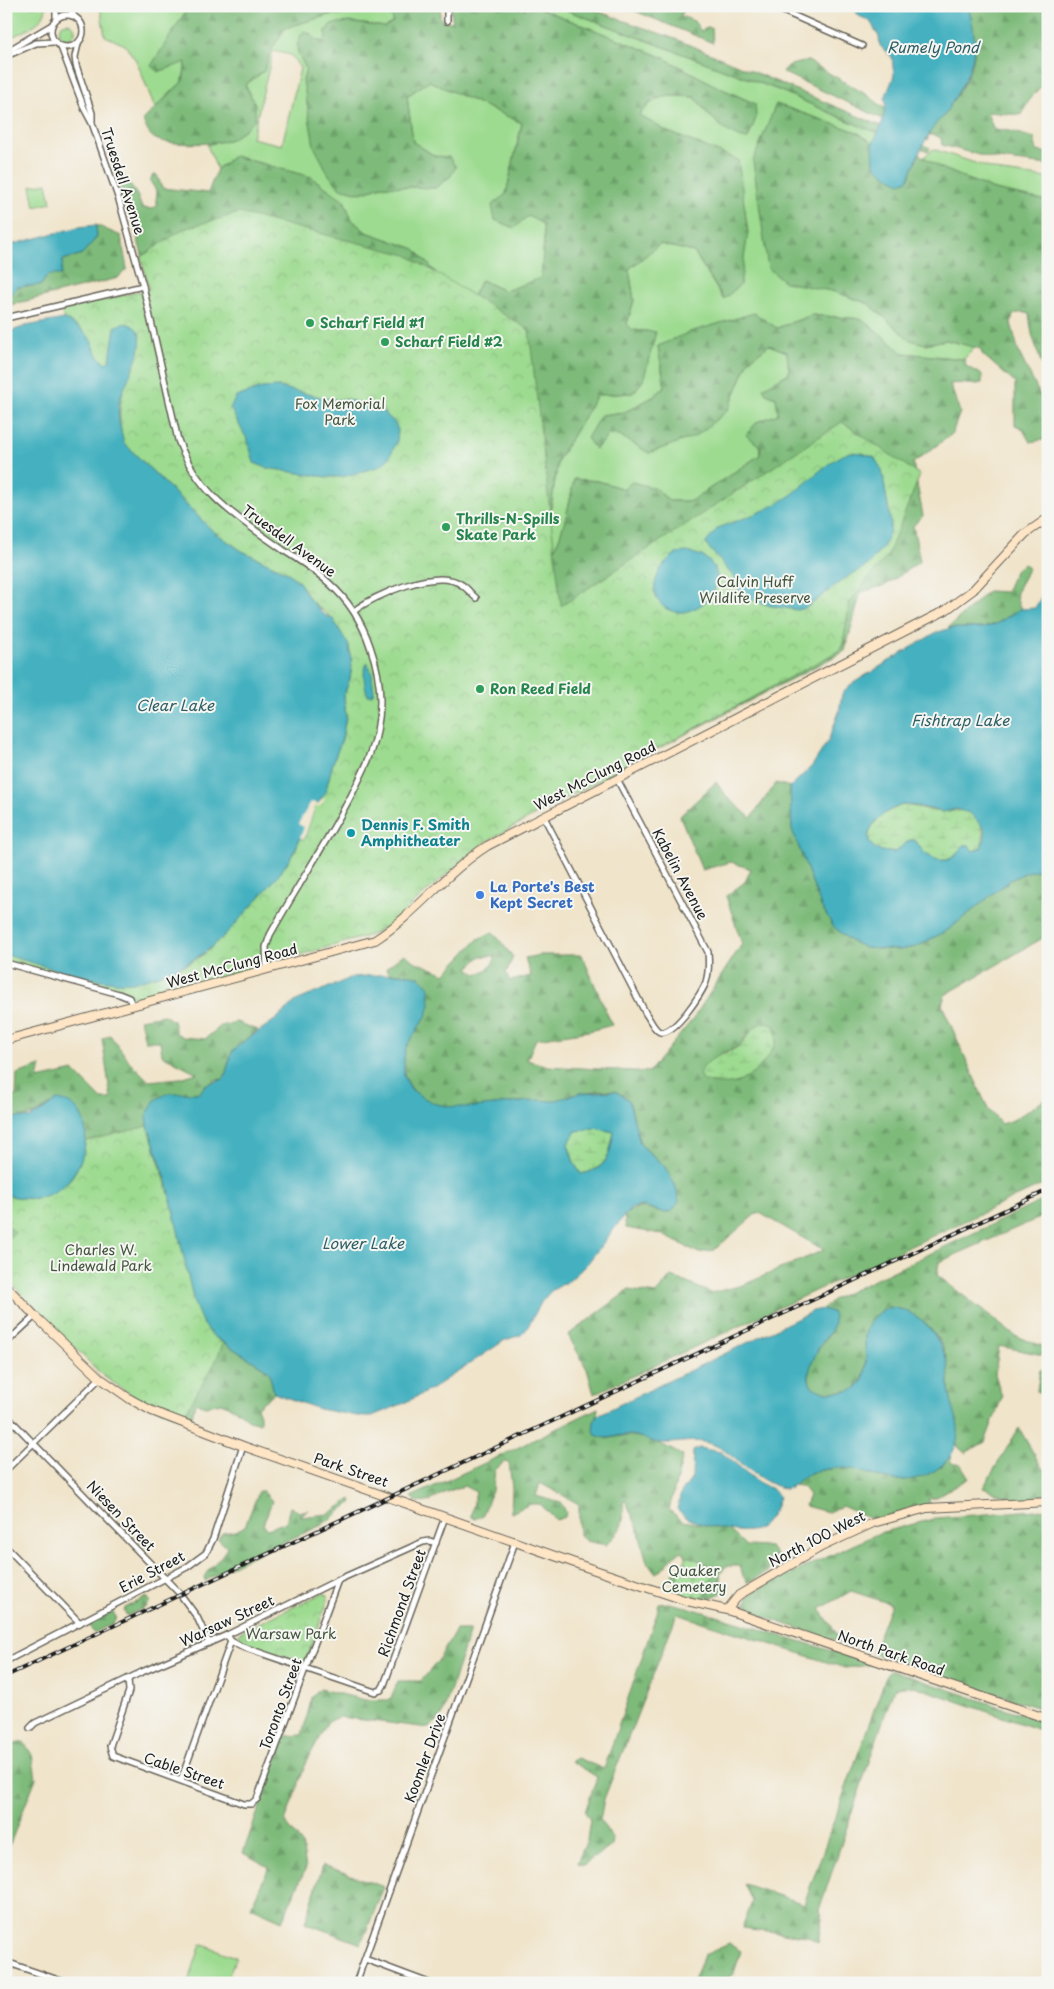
<svg xmlns="http://www.w3.org/2000/svg" width="1054" height="1989" viewBox="0 0 1054 1989" font-family="'Playpen Sans',sans-serif">
  <style>
    .green { fill: #9ddb90; stroke: #5c7c56; fill-rule: evenodd }
    .forest { fill: url(#forest-firs); stroke: #4d6c4b; fill-rule: evenodd }
    .wetland { fill: url(#wetland-marsh); stroke: #5c7c56 }
    .cemetery { fill: url(#cemetery-stones); stroke: #5c7c56 }
    .park { fill: url(#park-crowns); stroke: #5c7c56 }
    .water { fill: #44b1c0; stroke: #30666e; fill-rule: evenodd }
    .pier { fill: #f0e4ca }
    .lines { fill: none; stroke-linecap: round; stroke-linejoin: round }
    .street-casing { stroke: #666259; stroke-width: 8 }
    .secondary-casing { stroke: #666259; stroke-width: 10 }
    .street { stroke: #fff; stroke-width: 5 }
    .secondary { stroke: #fde5c5; stroke-width: 8 }
    .rail-casing { stroke: #1c1c1c; stroke-width: 4 }
    .rail { stroke: #f6f6f2; stroke-width: 2; stroke-dasharray: 5.5; stroke-linecap: butt }
    .leisure-dot { fill: #2e9e5b; stroke: #f6f6f2; stroke-width: 2 }
    .culture-dot { fill: #0f9aa8; stroke: #f6f6f2; stroke-width: 2 }
    .shop-dot { fill: #3f7fe0; stroke: #f6f6f2; stroke-width: 2 }
    .labels { text-anchor: middle; stroke-width: 4; stroke-linejoin: round; paint-order: stroke }
    .street-label { font-size: 14px; fill: #1c1c1c; stroke: #f6f6f2 }
    .leisure-label { font-size: 14px; font-weight: bold; fill: #27864d; stroke: #f6f6f2; text-anchor: start }
    .park-label { font-size: 14px; fill: #43553f; stroke: #f6f6f2 }
    .culture-label { font-size: 14px; font-weight: bold; fill: #0d838f; stroke: #f6f6f2; text-anchor: start }
    .shop-label { font-size: 14px; font-weight: bold; fill: #366cbe; stroke: #f6f6f2; text-anchor: start }
    .water-label { font-size: 15px; font-style: italic; fill: #2e5f66; stroke: #f6f6f2 }
  </style>
  <defs>
    <pattern id="forest-firs" width="22" height="20" patternUnits="userSpaceOnUse" patternTransform="scale(1.25)"><rect width="22" height="20" fill="#7ebb7a"/><path d="M5 1l3.5 6h-7zM16 11l3.5 6h-7z" fill="#6ca069"/></pattern>
    <pattern id="wetland-marsh" width="20" height="14" patternUnits="userSpaceOnUse" patternTransform="scale(1.25)"><rect width="20" height="14" fill="#9ddb90"/><path d="M1 5h8M5 5V1M11 12h8M15 12V8" fill="none" stroke="#87bb7c"/></pattern>
    <pattern id="cemetery-stones" width="16" height="16" patternUnits="userSpaceOnUse" patternTransform="scale(1.25)"><rect width="16" height="16" fill="#9ddb90"/><path d="M2 7V4a2 2 0 0 1 4 0v3zM10 15v-3a2 2 0 0 1 4 0v3z" fill="#87bb7c"/></pattern>
    <pattern id="park-crowns" width="20" height="18" patternUnits="userSpaceOnUse" patternTransform="scale(1.25)"><rect width="20" height="18" fill="#9ddb90"/><path d="M2 6a3 3 0 1 1 6 0M12 15a3 3 0 1 1 6 0" fill="none" stroke="#87bb7c"/></pattern>
  </defs>
  <rect width="100%" height="100%" fill="#f6f6f2"/>
  <filter id="ink" filterUnits="userSpaceOnUse"><feTurbulence type="fractalNoise" baseFrequency=".02" numOctaves="2"/><feDisplacementMap in="SourceGraphic" scale="10" xChannelSelector="R" yChannelSelector="G"/><feConvolveMatrix kernelMatrix="1 2 1 2 8 2 1 2 1" color-interpolation-filters="sRGB"/></filter>
  <filter id="wash" filterUnits="userSpaceOnUse"><feTurbulence type="fractalNoise" baseFrequency=".0096" numOctaves="4" result="noise"/><feDisplacementMap in="SourceGraphic" scale="20" xChannelSelector="R" yChannelSelector="G"/><feGaussianBlur stdDeviation="1.12" result="paint"/><feColorMatrix in="noise" values="0 0 0 0 0 0 0 0 0 0 0 0 0 0 0 0 0 1.4 0 .05"/><feComposite in="paint" operator="in"/></filter>
  <g filter="url(#wash)">
    <rect width="100%" height="100%" fill="#f0e4ca"/>
    <!-- green -->
    <g class="green">
      <path d="M6,6H46C46,25 20,32 6,40Z"/>
      <path d="M100,6H189L158,71L186,61L183,81L155,108L137,62L125,45L105,36Z"/>
      <path d="M372,6L386,11L393,19V22L385,27L349,22L325,42L315,39L310,33L297,50L306,69L303,81L360,193L382,186L435,188V156L413,142L407,96L429,81L522,123L506,194L528,216L543,224L544,240L541,279L505,291L481,280L473,296L438,275L415,249L366,232L352,220L344,200L311,177L234,156L217,169L207,145L230,139L255,104L245,85L264,71L270,52L285,28L328,15L368,12ZM273,51L291,55L300,68L282,145L252,138Z"/>
      <path d="M537,7L566,10L781,91L860,126L878,132L873,143L857,132L776,104L766,245L768,268L869,304L902,333L925,344L946,340L976,347L964,359L903,353L862,319L812,315L777,328L658,346L665,387L653,397L625,412L601,415L596,449L609,435H619L649,453L728,410L749,360L769,345L787,352L789,373L766,393L776,397L779,414L757,422L760,455L691,501H669L655,488L624,489L598,481L574,479C569,510 561,539 546,567L547,534L558,460L597,395L633,393L655,332L633,330L627,324L634,300L629,269L660,244L694,252L723,299L738,160L668,132L638,115C661,92 665,95 695,97L710,117L754,103L718,87L662,57Z"/>
      <circle cx="67" cy="31" r="8"/>
      <path d="M73,62L90,112L89,114L69,63Z"/>
      <path d="M933,149L1002,172L1048,178V201L994,190L939,167L924,157Z"/>
      <path d="M47,183L51,203L35,207L31,186Z"/>
      <path d="M201,1944L236,1957V1959L225,1983H188Z"/>
    </g>
    <!-- forest -->
    <g class="forest">
      <path d="M189,6H441L440,16L442,21L453,22L450,6H510L524,9L537,7L662,57L718,87L755,104L756,118L748,139C726,137 708,114 695,97L670,96L654,99L639,115L668,132L738,160L748,232L740,285L724,299L694,252L660,244L629,269L634,300L627,324L633,330L656,332L643,381L633,393L597,395L558,460L547,534L149,279L130,212L116,176H124L137,195L142,208L152,209L158,205L156,200L157,192L150,181L153,175H157L162,188L208,193L217,169L234,156L311,177L344,201L352,220L366,232L415,249L438,275L473,296L481,280L505,291L541,278L544,240L543,224L528,216L514,228L495,220L492,205L506,194L522,123L429,81L407,96L413,142L435,156L449,157L456,167L450,177L435,188L382,186L360,193L340,188L329,175L314,146L303,81L306,69C299,54 292,47 304,31C312,34 316,42 325,42L326,31L331,24L349,22L385,27L393,22V19L386,11L372,7L368,12L328,15L285,28L270,52L264,71L245,85L255,104V119C247,127 240,134 231,139C218,145 172,145 158,140C149,137 146,128 143,120L183,81L186,62L158,72L151,66Z"/>
      <path d="M568,6H583L678,40L886,128L930,148L928,151L860,126L781,91L566,10Z"/>
      <path d="M623,6H695L683,11L681,16L694,21L701,31L709,27L712,29L713,43Z"/>
      <path d="M968,6H1048V79L1031,97L1021,115L987,112L994,130L1010,131L1034,138L1037,151L1048,153V165L990,158L942,145L941,138L935,135H928V140L782,72L790,65L808,61L867,95L890,112L942,117C953,100 968,81 973,61C976,50 972,18 968,6Z"/>
      <path d="M776,104L857,132L873,143L874,166L908,180L919,154L939,167L994,190L1048,201V374L1044,372L1032,334L1029,314L1022,312L1013,315L1011,323L1019,353L1048,411V439L1030,442L1022,428L1015,425V383L982,354L981,349L946,340L925,344L910,340L869,304L836,292L785,282L768,268L753,161Z"/>
      <path d="M96,225L121,236L127,269L118,278L6,306V298L11,295L17,287L41,285L48,275L63,260L82,254L97,237Z"/>
      <path d="M754,313L777,328L812,315L862,319L903,353L964,359L966,366L982,375V383C971,386 961,382 950,384L960,412L952,434L913,463L923,516L913,526L920,561L886,585L861,592L845,651L590,784L546,567C561,539 569,510 574,479L598,481L624,489L632,482L655,488L669,501H691L760,455L761,447L746,435L757,422L778,414L776,397L766,393L763,388L789,373L787,352L769,345L749,360L728,410L696,436L649,453L619,435H609L595,449L587,438L601,415L625,412L653,397L665,387L658,346L690,332Z"/>
      <path d="M1025,564L1028,567C1025,582 1008,592 1022,609L996,624L983,628H948L988,591L1006,592L1016,569Z"/>
      <path d="M716,782L728,798L751,818L776,783L790,787L792,829L821,906L833,926L849,940L865,948L899,950L916,947L948,930L1010,880L1027,872L1048,868V935L945,995L942,1005L988,1109L1001,1124L1013,1120L1048,1098V1182L594,1394L587,1369L568,1335L629,1290L656,1294L671,1276L711,1293L743,1285L824,1250L758,1212L714,1250L699,1253L661,1234L626,1228L624,1216C636,1205 643,1206 657,1211V1159L640,1144L629,1100C624,1097 618,1091 613,1091C602,1090 589,1091 579,1094C570,1095 562,1100 553,1101C542,1102 530,1101 519,1102C484,1106 427,1120 407,1081C402,1072 402,1057 406,1047C411,1032 425,1021 430,1005L407,974H390L386,968L404,954L416,962L445,974L478,939L493,932L513,957L506,973L510,981L531,976L525,958L540,955H582L612,1025L589,1031L536,1039L527,1060L548,1066L649,1072L693,1019L742,944L726,896L745,882L751,869L731,862L702,870L680,816ZM481,956H496C492,967 487,971 476,974L468,968ZM749,1032L738,1083H711L721,1053L738,1047Z"/>
      <path d="M164,1015L173,1021L176,1033L183,1037L205,1039L221,1026L236,1022L258,1030L240,1044L229,1062L224,1079L215,1080L200,1093H183L213,1336L269,1371L274,1393L257,1407L260,1415V1423L249,1420L238,1411L221,1403L206,1406L195,1403L191,1421L146,1404L6,1278V1233L8,1230L6,1228V1194L8,1195L86,1141L80,1113L50,1104C36,1116 25,1119 6,1117V1100L16,1096L17,1074L41,1066L38,1079L74,1071L102,1099H111L102,1039L110,1035L130,1062L149,1081L180,1078L197,1073L162,1055L160,1041H145L140,1019Z"/>
      <path d="M1048,1198V1214L939,1262L937,1275L1015,1336L1048,1348V1356L999,1346L995,1374L1002,1397L985,1442L965,1453L956,1445C959,1426 953,1414 950,1396C948,1384 949,1372 947,1361C942,1336 923,1318 900,1309L865,1335C865,1348 868,1364 863,1377C861,1382 856,1389 851,1391C844,1393 818,1393 813,1388C811,1386 809,1380 809,1377C806,1352 842,1332 832,1312L823,1309L832,1300Z"/>
      <path d="M1040,1370L1048,1371V1397L1037,1391Z"/>
      <path d="M598,1408C598,1416 593,1421 593,1429L607,1439C636,1430 659,1442 683,1456L669,1510L683,1521L728,1529L746,1546L770,1547L777,1556L767,1572L748,1583L743,1576L740,1566H726L720,1574L723,1592L701,1602L682,1597L671,1577L674,1572L692,1567L683,1551C668,1555 669,1569 655,1573L647,1562L638,1529L626,1501L623,1502C625,1523 622,1530 606,1545L586,1541L579,1535V1504L540,1483L536,1496L561,1503L566,1512L565,1517L556,1520L540,1504H530L511,1513L512,1488L509,1463L504,1462L495,1470L493,1488L483,1515L475,1519L471,1516L476,1492L464,1486C458,1488 451,1490 444,1493C432,1499 422,1509 411,1497L511,1451Z"/>
      <path d="M1019,1428L1042,1468L1048,1472V1498L1016,1500L983,1488Z"/>
      <path d="M951,1455L950,1463L961,1465L969,1478L935,1498L928,1499L931,1504L874,1520L842,1506L828,1512L805,1506L809,1495L802,1486L792,1485L807,1474L821,1470L839,1468L853,1469L893,1480L942,1466Z"/>
      <path d="M259,1491H263L272,1501L263,1525L268,1529L286,1522L290,1507L299,1512L308,1510L300,1517L329,1514L351,1499L352,1502L322,1525L239,1562L205,1581L204,1577C210,1565 222,1559 227,1547L218,1539L222,1533L236,1531L245,1526Z"/>
      <path d="M1048,1509V1711L872,1653L891,1604L851,1591L820,1609L843,1643L755,1614L746,1605L748,1597L758,1589L879,1533L937,1518Z"/>
      <path d="M147,1597L150,1601L146,1607L127,1616L124,1612L125,1608Z"/>
      <path d="M669,1603L687,1607L868,1662L870,1665L845,1668L677,1614L604,1799L600,1820L613,1839L612,1845L583,1865L577,1863L587,1840L590,1820L585,1812L597,1777L571,1761L577,1758L604,1769L657,1613L659,1604Z"/>
      <path d="M113,1612L116,1617L113,1623L94,1633L90,1627L91,1623Z"/>
      <path d="M456,1630H470L442,1716L429,1728L339,1717L328,1721L306,1763L285,1822L302,1844L306,1868L282,1921L251,1907L269,1867L243,1853L285,1736L302,1735L312,1697L320,1689L365,1700H390L398,1681H421L438,1661Z"/>
      <path d="M891,1670L1048,1723V1733L914,1686L894,1688L819,1910L822,1918L818,1942L807,1936L742,1928L752,1901L744,1884L804,1904L887,1674Z"/>
      <path d="M24,1742L32,1755L36,1778L6,1854V1746Z"/>
      <path d="M323,1865L384,1887L361,1944L305,1923Z"/>
      <path d="M729,1944L741,1951L734,1973L723,1983H693L704,1955Z"/>
    </g>
    <!-- wetland -->
    <g class="wetland">
      <path d="M902,805C916,806 928,810 941,812C948,812 954,809 961,810C981,812 987,831 981,848L973,851L968,845H963C956,859 944,865 929,856C923,853 919,845 915,840H910L895,852C871,854 859,838 878,819C884,812 893,809 902,805Z"/>
      <path d="M766,1022L774,1026C779,1038 776,1045 769,1055C752,1080 733,1091 702,1080L699,1074C710,1053 727,1056 740,1045C750,1036 751,1025 766,1022Z"/>
      <path d="M595,1128L614,1132C608,1157 609,1167 581,1174L574,1163L568,1144L576,1131Z"/>
    </g>
    <!-- cemetery -->
    <path class="cemetery" d="M687,1556L716,1567L704,1597L692,1598L671,1592Z"/>
    <!-- park -->
    <g class="park">
      <path d="M239,213L407,255L529,330L561,606L842,422L920,475L888,555L850,601L842,649L487,841L457,865L388,926L371,935L135,1001L129,995L112,989L6,961V955L98,979L132,982L180,968L206,953L294,853L342,739L346,717L344,695L350,679L352,666L349,646L333,619L310,600L300,583L287,572L242,551L214,532L124,443C113,403 125,385 140,350L115,327L110,360L106,363C95,357 95,345 88,336C81,328 73,324 64,319L61,310L149,289L141,257L183,229Z"/>
      <path d="M148,1126L213,1336L223,1343L216,1361L182,1418L146,1404L103,1376L6,1278V1240L15,1232L6,1224V1197L8,1195C20,1199 27,1198 39,1195C71,1189 79,1171 86,1141Z"/>
      <path d="M323,1593L327,1595L328,1600L306,1661L303,1662L240,1641L239,1633L244,1630Z"/>
    </g>
    <!-- water -->
    <g class="water">
      <path d="M852,6H968C979,44 976,63 955,97C951,103 947,111 943,117C940,120 937,121 935,125C923,141 916,161 908,180L900,183L887,176L874,165L873,143L881,126L886,105L885,98L894,76L892,57L880,46L879,37L870,21L859,16Z"/>
      <path d="M96,225L97,237L82,254L63,260L61,275H48L41,285L17,287L11,295L6,298V246L79,227Z"/>
      <path d="M64,319C73,324 81,328 88,336C95,345 95,357 106,363L110,360L115,327C121,323 126,322 133,326C155,339 122,384 119,404C117,418 121,430 124,443L214,532L242,551L287,572L300,583L310,600L325,615L333,619L349,646L352,666L350,679L344,695L346,717L342,739L333,763L325,794L315,807L304,839L300,838C290,866 268,887 249,909C217,945 201,961 155,976C143,980 130,984 117,982C80,979 42,965 6,955V333L26,326Z"/>
      <path d="M278,387L329,399L349,400L379,408L395,423L398,430L397,441L389,458L381,466L342,477H327L298,473L267,468L254,463L248,441L230,408L236,397L262,388Z"/>
      <path d="M850,452L862,453L874,457L882,470L891,524L889,533L883,547L868,565L844,579L806,608L797,610L771,606L750,599L739,590L733,576L709,548L706,543L718,528C743,518 769,511 791,495C811,480 827,461 850,452Z"/>
      <path d="M687,552C691,553 698,554 702,556C747,583 680,637 657,599C649,585 662,561 676,554C679,553 684,552 687,552Z"/>
      <path d="M1048,585V868L1027,872L1010,880L948,930L916,947L899,950L865,948L849,940L833,926L821,906L792,829L790,787L812,766L828,741L839,712L842,694L850,685L935,633L951,628H983L996,624L1020,609L1035,608ZM902,805L917,806L943,812L955,809L970,813L984,828L985,837L981,848L973,851L968,845H963C956,859 944,865 929,856C923,853 919,845 915,840H910L895,852C871,854 859,838 878,819C884,812 893,809 902,805Z"/>
      <path d="M367,663L372,674L374,692L372,695H368C364,686 362,671 367,663Z"/>
      <path d="M390,974H407L420,977L429,987L430,1005L427,1015L406,1047L404,1058V1076L411,1089L422,1097L436,1104L453,1107H475L539,1100L553,1101L580,1093L615,1091L629,1100L640,1144L665,1167L676,1187L679,1202L672,1211L665,1213L643,1206L632,1208L624,1216L587,1264L570,1280L551,1291L542,1301L526,1330L521,1335L505,1340L432,1389L402,1404L372,1416H357L319,1409L274,1393L269,1371L213,1336L202,1322L194,1303L167,1182L148,1126L147,1114L155,1100L168,1093H200L205,1085L224,1079L232,1052L240,1044L275,1020L296,1001L353,977ZM595,1128L614,1132C609,1157 608,1168 581,1174L574,1163L568,1144L576,1131Z"/>
      <path d="M57,1100C112,1104 84,1220 8,1195L6,1194V1117L29,1118L39,1113Z"/>
      <path d="M891,1307C921,1313 933,1328 945,1355C951,1369 947,1386 951,1400C954,1411 959,1423 958,1434C956,1465 923,1483 894,1480C875,1478 858,1467 838,1468C827,1469 814,1470 805,1476C798,1480 793,1486 786,1489C770,1486 753,1473 740,1463C731,1456 722,1447 711,1444C695,1438 678,1444 662,1443C651,1443 640,1435 629,1435C614,1434 610,1442 596,1435C592,1426 593,1422 598,1415L813,1311L823,1309L832,1312C838,1325 830,1332 822,1342C818,1348 815,1356 812,1363C803,1385 814,1393 836,1392C844,1391 852,1392 858,1386C880,1363 844,1325 891,1307Z"/>
      <path d="M699,1448L721,1452L758,1482L772,1489L779,1496C776,1509 768,1525 755,1530C741,1535 698,1525 686,1517C683,1515 680,1512 677,1509L681,1493L692,1478L693,1451Z"/>
    </g>
    <!-- pier -->
    <path class="pier" d="M323,798L325,799L320,806L315,807L304,839L300,838L304,827L298,824L311,802L318,804Z"/>
  </g>
  <g filter="url(#ink)">
    <g class="lines">
      <!-- street casing -->
      <g class="street-casing">
        <g id="street">
          <path d="M56,6V19"/>
          <path d="M68,6L74,16"/>
          <path d="M447,6V21"/>
          <path d="M772,6L862,46"/>
          <circle cx="67" cy="31" r="16"/>
          <path d="M78,44L75,57L76,65L92,113V122"/>
          <path d="M61,47L84,108L92,123L119,200L143,286L178,440C199,496 237,517 283,550C299,560 315,570 329,583C348,600 362,622 370,646C380,674 383,702 377,731C373,754 362,774 352,794C327,842 296,888 270,935L266,947L267,969"/>
          <path d="M6,52L52,25"/>
          <path d="M6,56L36,43L54,42"/>
          <path d="M6,318L143,286"/>
          <path d="M354,611C374,595 438,567 462,585C467,588 471,594 476,598"/>
          <path d="M544,817L646,1014C650,1019 654,1030 660,1032C674,1036 702,993 706,982C709,972 709,963 708,952L617,779"/>
          <path d="M6,963L119,994L129,998L132,1005"/>
          <path d="M6,1343L35,1316"/>
          <path d="M6,1415L180,1594L197,1617L209,1643"/>
          <path d="M6,1470L100,1378"/>
          <path d="M6,1547L80,1623"/>
          <path d="M227,1635L231,1641L240,1646L375,1692L381,1690L384,1685L445,1517"/>
          <path d="M6,1661L187,1567L206,1553L213,1539L243,1446"/>
          <path d="M128,1679L129,1691L110,1746L113,1756L244,1804H251L257,1799L338,1580"/>
          <path d="M30,1728L35,1723L142,1672L227,1635L338,1580L423,1542L430,1541L436,1543"/>
          <path d="M181,1780L231,1641"/>
          <path d="M365,1959L429,1983"/>
          <path d="M6,1962L67,1983"/>
          <path d="M356,1983L515,1542"/>
        </g>
      </g>
      <!-- secondary casing -->
      <g class="secondary-casing">
        <g id="secondary">
          <path d="M6,1040L375,940C416,914 446,872 487,846L946,610L973,590L1025,534L1048,518"/>
          <path d="M6,1286L35,1316L100,1378L130,1399L152,1411L243,1446L589,1568L687,1601L727,1610L1048,1719"/>
          <path d="M727,1610L739,1595L821,1547L873,1523L927,1508L1048,1502"/>
        </g>
      </g>
      <!-- street -->
      <use href="#street" class="street"/>
      <!-- secondary -->
      <use href="#secondary" class="secondary"/>
      <!-- rail casing -->
      <g class="rail-casing">
        <path id="rail" d="M6,1676L1048,1190"/>
      </g>
      <!-- rail -->
      <use href="#rail" class="rail"/>
    </g>
  </g>
  <!-- markers -->
  <g class="leisure-dot">
    <circle cx="310" cy="323" r="5"/>
    <circle cx="385" cy="342" r="5"/>
    <circle cx="446" cy="527" r="5"/>
    <circle cx="480" cy="689" r="5"/>
  </g>
  <circle class="culture-dot" cx="351" cy="833" r="5"/>
  <circle class="shop-dot" cx="480" cy="895" r="5"/>
  <g class="labels">
    <!-- street labels -->
    <g class="street-label">
      <text transform="translate(123 181) rotate(72)" y="5">Truesdell Avenue</text>
      <text transform="translate(289 541) rotate(36)" y="5">Truesdell Avenue</text>
      <text transform="translate(595 776) rotate(-27)" y="5">West McClung Road</text>
      <text transform="translate(680 874) rotate(62)" y="5">Kabelin Avenue</text>
      <text transform="translate(232 966) rotate(-15)" y="5">West McClung Road</text>
      <text transform="translate(351 1470) rotate(19)" y="5">Park Street</text>
      <text transform="translate(121 1516) rotate(46)" y="5">Niesen Street</text>
      <text transform="translate(817 1539) rotate(-27)" y="5">North 100 West</text>
      <text transform="translate(152 1572) rotate(-28)" y="5">Erie Street</text>
      <text transform="translate(402 1603) rotate(-70)" y="5">Richmond Street</text>
      <text transform="translate(227 1621) rotate(-25)" y="5">Warsaw Street</text>
      <text transform="translate(891 1653) rotate(19)" y="5">North Park Road</text>
      <text transform="translate(281 1704) rotate(-70)" y="5">Toronto Street</text>
      <text transform="translate(425 1758) rotate(-70)" y="5">Koomler Drive</text>
      <text transform="translate(184 1771) rotate(19)" y="5">Cable Street</text>
    </g>
    <!-- leisure labels -->
    <g class="leisure-label">
      <text x="320" y="328">Scharf Field #1</text>
      <text x="395" y="347">Scharf Field #2</text>
      <text x="456" y="524">Thrills-N-Spills<tspan x="456" dy="16">Skate Park</tspan></text>
      <text x="490" y="694">Ron Reed Field</text>
    </g>
    <!-- park labels -->
    <g class="park-label">
      <text x="340" y="409">Fox Memorial<tspan x="340" dy="16">Park</tspan></text>
      <text x="755" y="587">Calvin Huff<tspan x="755" dy="16">Wildlife Preserve</tspan></text>
      <text x="101" y="1255">Charles W.<tspan x="101" dy="16">Lindewald Park</tspan></text>
      <text x="694" y="1576">Quaker<tspan x="694" dy="16">Cemetery</tspan></text>
      <text x="291" y="1639">Warsaw Park</text>
    </g>
    <!-- culture labels -->
    <g class="culture-label">
      <text x="361" y="830">Dennis F. Smith<tspan x="361" dy="16">Amphitheater</tspan></text>
    </g>
    <!-- shop labels -->
    <g class="shop-label">
      <text x="490" y="892">La Porte's Best<tspan x="490" dy="16">Kept Secret</tspan></text>
    </g>
    <!-- water labels -->
    <g class="water-label">
      <text x="933" y="53">Rumely Pond</text>
      <text x="175" y="711">Clear Lake</text>
      <text x="960" y="726">Fishtrap Lake</text>
      <text x="363" y="1249">Lower Lake</text>
    </g>
  </g>
  <!-- margin -->
  <rect width="1054" height="1989" fill="none" stroke="#f6f6f2" stroke-width="25"/>
</svg>
